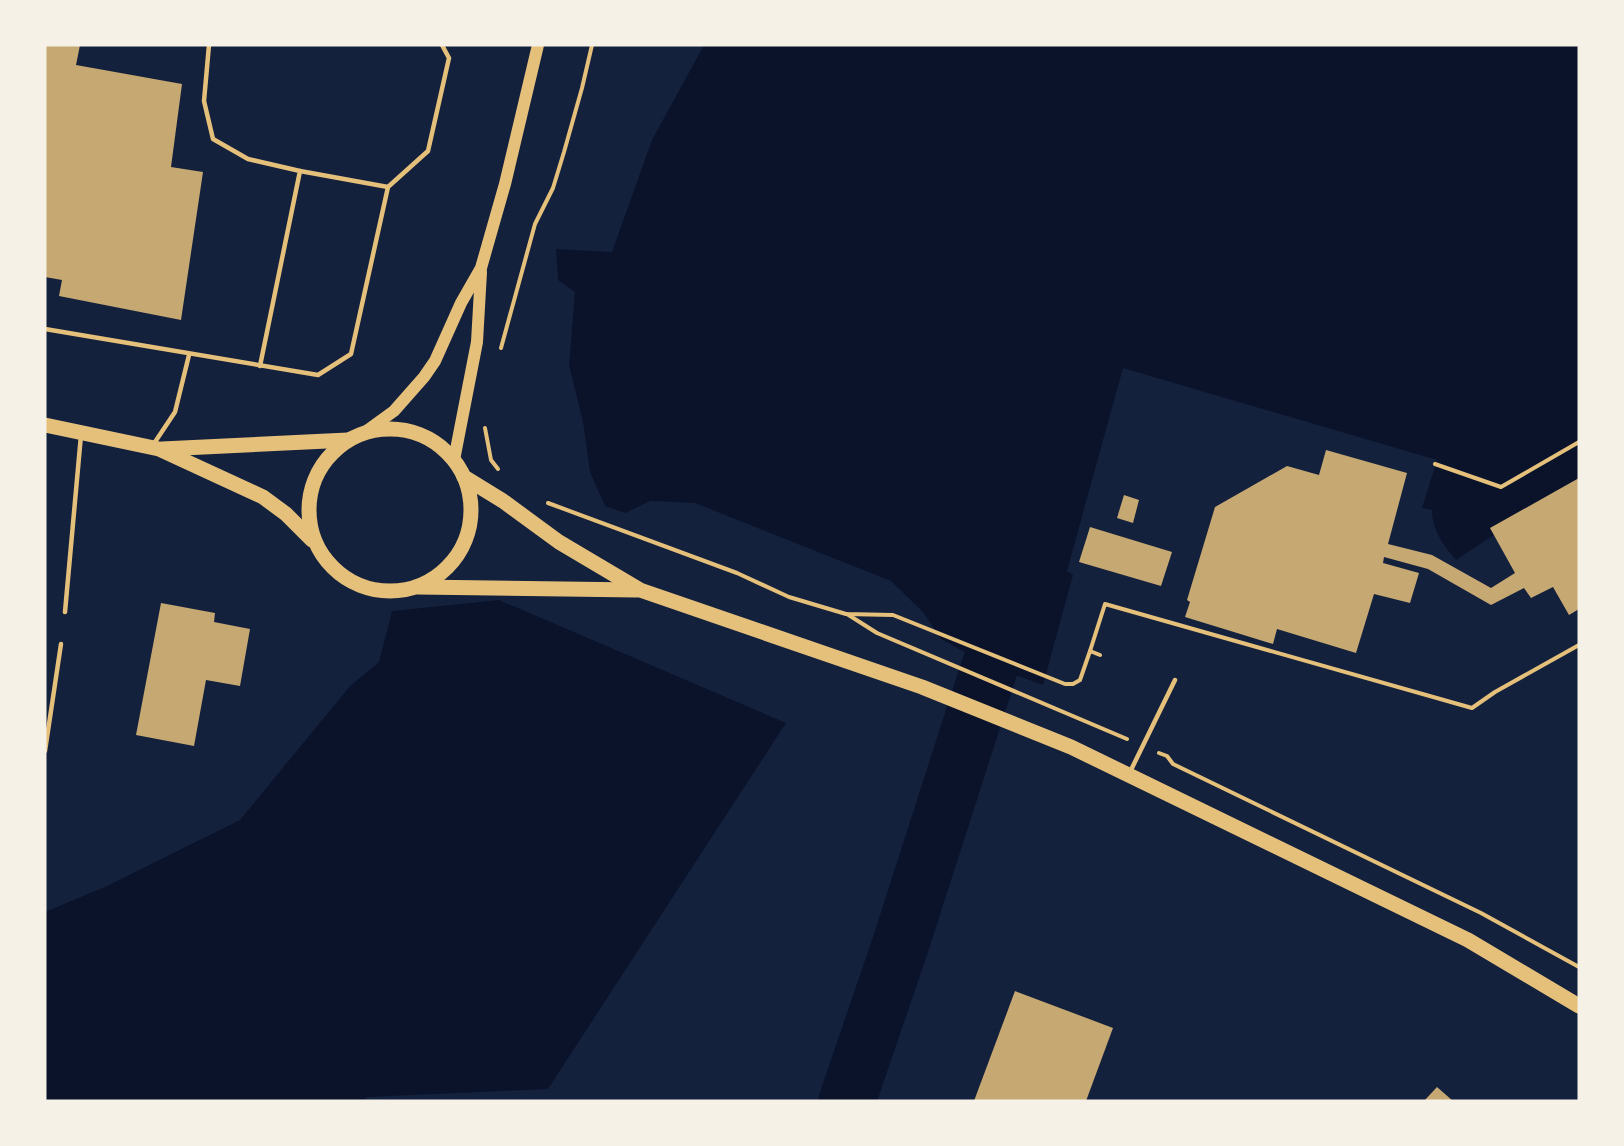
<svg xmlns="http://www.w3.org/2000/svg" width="1624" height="1146" viewBox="0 0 1624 1146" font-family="'Fira Sans Condensed',sans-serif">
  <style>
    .water { fill: #0b132b }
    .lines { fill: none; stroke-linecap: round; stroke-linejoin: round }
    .river { stroke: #0b132b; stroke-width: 57 }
    .building { fill: #c6a872 }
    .path { stroke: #e5c07b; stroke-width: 4 }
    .service { stroke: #e5c07b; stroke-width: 4.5 }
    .secondary { stroke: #e5c07b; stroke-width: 12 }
    .primary { stroke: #e5c07b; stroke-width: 15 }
  </style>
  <rect width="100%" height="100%" fill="#14213d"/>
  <!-- water -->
  <g class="water">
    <path d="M704,45H1579V478L1491,528L1494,535L1456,560C1443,544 1432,531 1432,510L1422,508L1437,460L1123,368L1067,571L1073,575L1043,685L990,666L941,639L923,612L891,581L695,503L650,501L625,513L605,506L590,472L583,422L569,365L575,292L558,280L556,249L612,252L652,140Z"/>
    <path d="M499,600L786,723L548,1089L367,1097L363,1101H45V912L107,886L240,820L350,686L379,662L392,611Z"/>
  </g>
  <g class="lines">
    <!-- river -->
    <path class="river" d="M847,1101L900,946L990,666"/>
  </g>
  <!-- building -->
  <g class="building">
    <path d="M45,45H80L76,65L182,84L171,167L203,172L181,320L59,296L62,280L45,277Z"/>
    <path d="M1326,450L1407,473L1388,544L1432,555L1491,588L1515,573L1490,528L1579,478V609L1569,615L1553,587L1531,598L1524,588L1491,605L1428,569L1384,557L1383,563L1419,573L1410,603L1374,594L1356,653L1277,629L1273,644L1185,617L1190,602L1187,600L1215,507L1287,466L1319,475Z"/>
    <path d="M1124,495L1139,500L1133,523L1117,518Z"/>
    <path d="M1090,527L1172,552L1161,586L1079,562Z"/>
    <path d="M161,603L215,613L214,622L250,629L240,686L206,680L194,746L136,735Z"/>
    <path d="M1015,991L1113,1028L1086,1101H974Z"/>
    <path d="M1437,1087L1453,1101H1424Z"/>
  </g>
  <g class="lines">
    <!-- path -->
    <g class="path">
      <path d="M501,348L535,224L553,188L564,152L582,88L592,45"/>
      <path d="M485,428L491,460L498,469"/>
      <path d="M1435,464L1501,487L1579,442"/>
      <path d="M548,503L737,573L789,597L846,614L893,615L1065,684H1073L1080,680L1090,651L1100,655"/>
      <path d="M847,614L877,633L1127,739"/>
      <path d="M1090,651L1105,604L1472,708L1495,692L1579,645"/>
      <path d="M1159,753L1167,756L1173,764L1481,913L1579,967"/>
    </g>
    <!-- service -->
    <g class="service">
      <path d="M209,45L204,101L213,139L248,159L300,171L260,366"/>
      <path d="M300,171L388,187"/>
      <path d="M45,329L318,375L351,354L388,187L428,151L449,58L442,45"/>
      <path d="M153,445L175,412L189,355"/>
      <path d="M65,612L81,435"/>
      <path d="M45,751L61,644"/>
      <path d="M1130,772L1175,680"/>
    </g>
    <!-- secondary -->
    <g class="secondary">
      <path d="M365,432L394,411L424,377L435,361L461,303L481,268L505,184L538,45"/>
      <path d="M454,460L477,342L481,272"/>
    </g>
    <!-- primary -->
    <g class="primary">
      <path d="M45,425L159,449L263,497L286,514L312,540"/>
      <circle cx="390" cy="510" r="81"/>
      <path d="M162,449L348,440"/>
      <path d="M464,477L503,501L559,542L640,590L922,687L1071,747L1468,940L1579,1006"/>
      <path d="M418,587L637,590"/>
    </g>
  </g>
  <!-- border -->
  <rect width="1624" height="1146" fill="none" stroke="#f6f1e7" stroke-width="93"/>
</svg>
